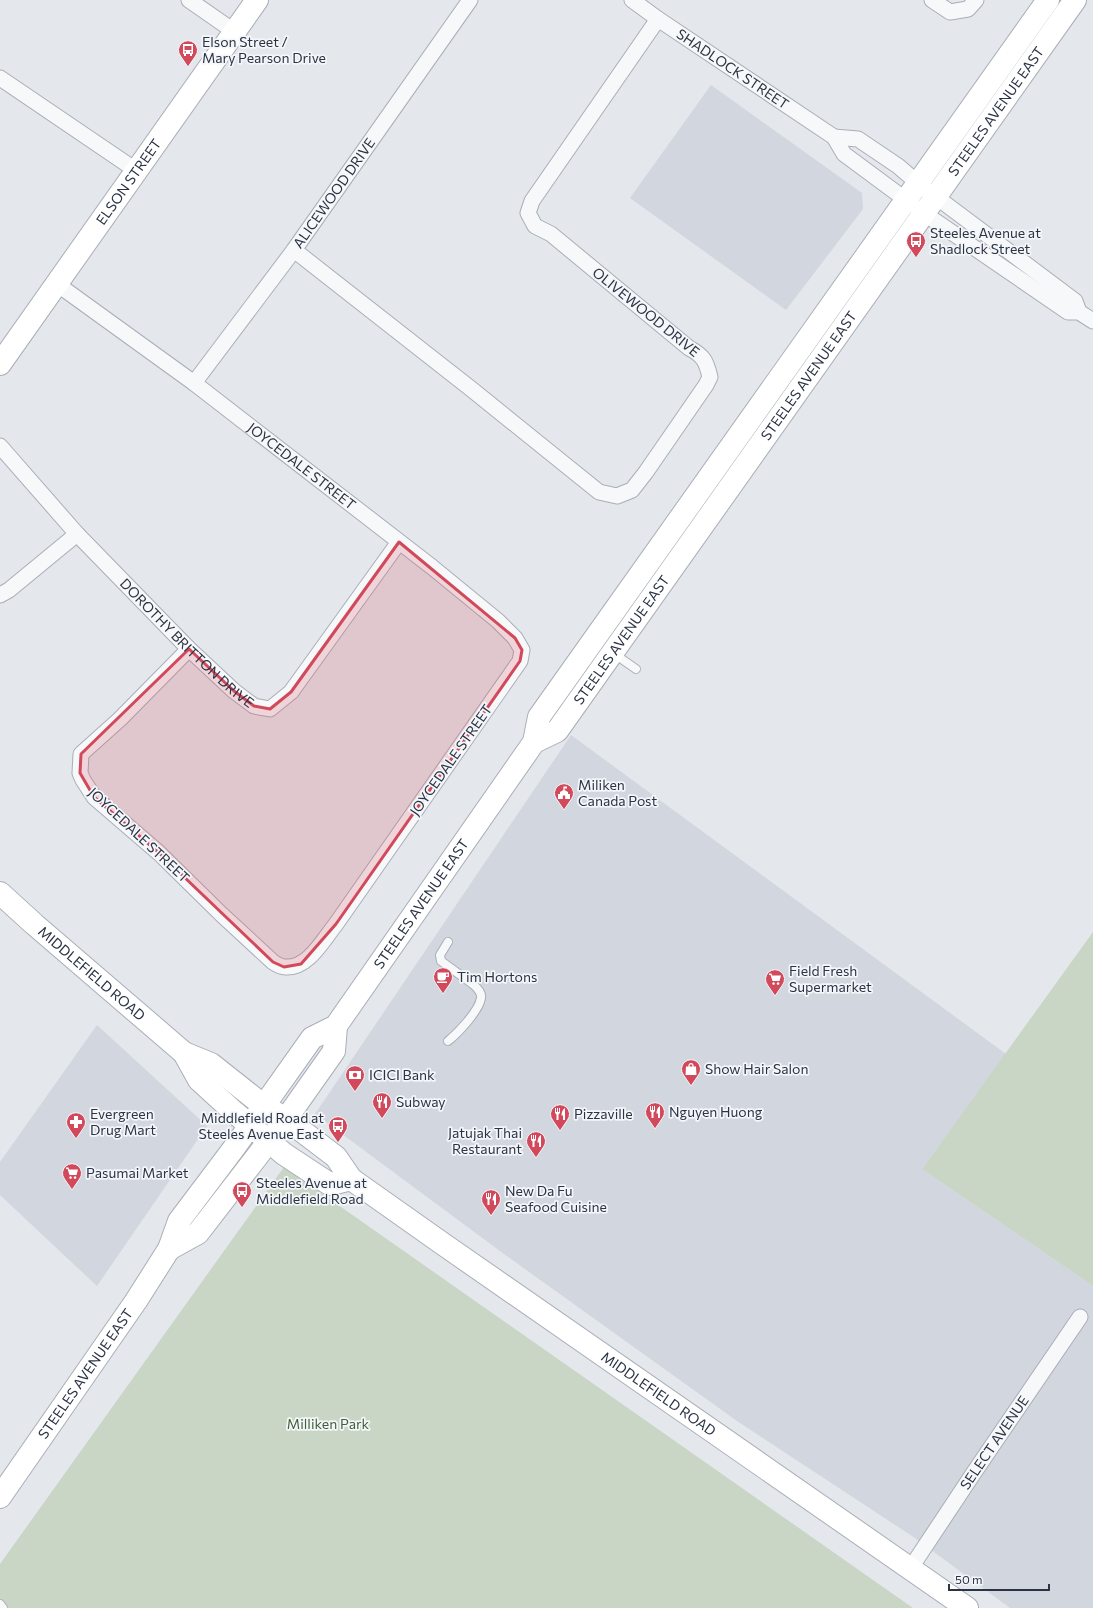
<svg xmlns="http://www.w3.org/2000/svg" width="1093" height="1608" viewBox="0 0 1093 1608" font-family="Commissioner,sans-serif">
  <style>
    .built { fill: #d2d6de }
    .green { fill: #c9d6c5 }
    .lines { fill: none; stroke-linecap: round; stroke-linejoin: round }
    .lane-casing { stroke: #a9aeb7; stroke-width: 10 }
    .street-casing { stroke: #a9aeb7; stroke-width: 17 }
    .secondary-casing { stroke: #a9aeb7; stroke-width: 24 }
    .lane { stroke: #f7f8fa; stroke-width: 8 }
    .street { stroke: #f7f8fa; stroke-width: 15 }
    .secondary { stroke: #fff; stroke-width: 22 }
    .marked { fill: #d1495b; fill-opacity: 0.2; stroke: #d1495b; stroke-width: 3; stroke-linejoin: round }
    .labels { text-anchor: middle; stroke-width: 3.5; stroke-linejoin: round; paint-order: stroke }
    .poi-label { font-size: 14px; fill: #2b3445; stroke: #f4f6f9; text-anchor: start }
    .street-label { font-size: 14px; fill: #2b3445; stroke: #f4f6f9 }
    .park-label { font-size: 14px; fill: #3f6138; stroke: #f4f6f9 }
  </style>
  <rect width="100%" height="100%" fill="#e4e7ec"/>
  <!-- built -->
  <g class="built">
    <path d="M711,85L862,193L863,209L786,310L630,198Z"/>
    <path d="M571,735L1006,1054L922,1169L1093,1286V1608H1010L915,1538L737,1421L504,1254L315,1114Z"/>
    <path d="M97,1025L207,1126L97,1286L0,1195V1162Z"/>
  </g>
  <!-- green -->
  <g class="green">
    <path d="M1093,932V1286L922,1169Z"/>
    <path d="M284,1167L913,1608H0V1564Z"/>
  </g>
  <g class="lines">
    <!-- lane casing -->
    <g class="lane-casing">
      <g id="lane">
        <path d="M613,653L636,669"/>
        <path d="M448,1041C458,1033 479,1011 481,998C482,993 478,989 474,985L441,961L440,955L448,942"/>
        <path d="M0,1604L3,1608"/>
      </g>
    </g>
    <!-- street casing -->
    <g class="street-casing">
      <g id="street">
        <path d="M189,0L235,32"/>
        <path id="s1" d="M632,0L658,19L834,137L844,154L925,214L1068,312H1079L1093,321"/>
        <path d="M932,0L950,12L968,9L976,0"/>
        <path d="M0,78L137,171"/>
        <path d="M834,137L858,139L898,166L919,184L1075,301L1079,312"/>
        <path d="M294,250L470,388L599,492L617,496L632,490L646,472L706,385L710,377C706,361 704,356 689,348L551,234L535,226L528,213L532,201L658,19"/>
        <path id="s2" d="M57,284L194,383L432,567L498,621L515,638L522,650L520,661L336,924C323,940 308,969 285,967C281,967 276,964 273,962L221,914L159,853L94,797L83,780L80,773L81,754L120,719L189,649"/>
        <path id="s3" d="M194,383L294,250L470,0"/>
        <path id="s4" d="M0,446L77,534L189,649L234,691L254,706L270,709L291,692L399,542"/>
        <path d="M0,595L9,590L77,534"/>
        <path id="s5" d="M910,1569L975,1471L1080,1317"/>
      </g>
    </g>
    <!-- secondary casing -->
    <g class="secondary-casing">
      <g id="secondary">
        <path id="s6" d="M0,364L257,0"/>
        <path id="s7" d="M534,742L557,731L1075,0"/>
        <path id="s8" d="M0,893L34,924L184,1053L199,1080L234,1112L284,1154L328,1183L331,1184L351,1179"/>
        <path id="s9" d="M184,1053L211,1064L264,1106L286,1119L336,1157L351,1179L443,1244L967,1608"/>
        <path d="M169,1249L198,1233L286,1119L334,1051L336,1026"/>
        <path id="s10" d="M0,1497L136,1301L169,1249L179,1221L234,1148L312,1038L336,1026L534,742L539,717L1048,0"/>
      </g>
    </g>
    <!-- lane -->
    <use href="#lane" class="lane"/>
    <!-- street -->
    <use href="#street" class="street"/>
    <!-- secondary -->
    <use href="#secondary" class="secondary"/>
  </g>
  <!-- marked area -->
  <path class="marked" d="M399,542L515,638L522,650L520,661L336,924L301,964L284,967L273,962L159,853L94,797L80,773L81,754L189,649L234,691L254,706L270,709L291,692Z"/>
  <!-- icons -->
  <defs>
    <g id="bus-pin" transform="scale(1)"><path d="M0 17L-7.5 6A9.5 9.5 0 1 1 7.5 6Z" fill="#d1495b" stroke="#f4f6f9"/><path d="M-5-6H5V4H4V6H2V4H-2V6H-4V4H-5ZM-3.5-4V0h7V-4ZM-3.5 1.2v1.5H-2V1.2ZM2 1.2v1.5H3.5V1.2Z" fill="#fff"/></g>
    <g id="civic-pin" transform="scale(1)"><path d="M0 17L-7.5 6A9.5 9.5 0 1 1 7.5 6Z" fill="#d1495b" stroke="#f4f6f9"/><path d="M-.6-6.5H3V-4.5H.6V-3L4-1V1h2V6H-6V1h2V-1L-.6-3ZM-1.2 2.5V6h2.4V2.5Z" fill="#fff"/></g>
    <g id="cafe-pin" transform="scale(1)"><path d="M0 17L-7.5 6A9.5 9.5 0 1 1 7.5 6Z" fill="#d1495b" stroke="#f4f6f9"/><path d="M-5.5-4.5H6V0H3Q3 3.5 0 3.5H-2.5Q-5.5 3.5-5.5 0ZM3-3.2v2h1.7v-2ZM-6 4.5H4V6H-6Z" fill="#fff"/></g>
    <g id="supermarket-pin" transform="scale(1)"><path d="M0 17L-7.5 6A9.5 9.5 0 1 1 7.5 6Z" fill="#d1495b" stroke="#f4f6f9"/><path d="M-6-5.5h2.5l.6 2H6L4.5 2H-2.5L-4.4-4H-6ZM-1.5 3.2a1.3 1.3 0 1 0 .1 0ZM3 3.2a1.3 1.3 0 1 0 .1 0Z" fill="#fff"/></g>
    <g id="shop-pin" transform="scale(1)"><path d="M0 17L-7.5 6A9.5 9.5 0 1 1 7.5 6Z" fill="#d1495b" stroke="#f4f6f9"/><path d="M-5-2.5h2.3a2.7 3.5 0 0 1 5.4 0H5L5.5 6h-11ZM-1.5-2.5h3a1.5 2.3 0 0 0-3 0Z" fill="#fff"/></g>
    <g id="bank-pin" transform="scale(1)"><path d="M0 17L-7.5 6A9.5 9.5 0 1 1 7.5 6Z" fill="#d1495b" stroke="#f4f6f9"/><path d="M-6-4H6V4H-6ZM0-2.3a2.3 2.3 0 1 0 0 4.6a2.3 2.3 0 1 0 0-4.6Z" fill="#fff"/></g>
    <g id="restaurant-pin" transform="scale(1)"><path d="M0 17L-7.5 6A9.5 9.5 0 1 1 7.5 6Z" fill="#d1495b" stroke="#f4f6f9"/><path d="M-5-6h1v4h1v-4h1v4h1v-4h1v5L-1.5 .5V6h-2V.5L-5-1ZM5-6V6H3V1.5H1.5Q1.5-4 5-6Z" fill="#fff"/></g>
    <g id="pharmacy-pin" transform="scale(1)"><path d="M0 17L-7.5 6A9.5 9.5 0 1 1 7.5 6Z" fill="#d1495b" stroke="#f4f6f9"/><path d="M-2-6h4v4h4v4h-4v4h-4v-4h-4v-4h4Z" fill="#fff"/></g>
  </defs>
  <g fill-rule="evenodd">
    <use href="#bus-pin" x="188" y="50"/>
    <use href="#bus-pin" x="916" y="241"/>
    <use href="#civic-pin" x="564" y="793"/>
    <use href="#cafe-pin" x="443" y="977"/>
    <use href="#supermarket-pin" x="775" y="979"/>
    <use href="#shop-pin" x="691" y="1069"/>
    <use href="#bank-pin" x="355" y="1075"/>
    <use href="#restaurant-pin" x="382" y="1102"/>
    <use href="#restaurant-pin" x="655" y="1112"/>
    <use href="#restaurant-pin" x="560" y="1114"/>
    <use href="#pharmacy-pin" x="76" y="1122"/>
    <use href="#bus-pin" x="338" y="1126"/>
    <use href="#restaurant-pin" x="536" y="1141"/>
    <use href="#supermarket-pin" x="72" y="1173"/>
    <use href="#bus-pin" x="242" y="1191"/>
    <use href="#restaurant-pin" x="491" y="1199"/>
  </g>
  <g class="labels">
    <!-- poi labels -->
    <g class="poi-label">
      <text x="202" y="47">Elson Street /<tspan x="202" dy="16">Mary Pearson Drive</tspan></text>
      <text x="930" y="238">Steeles Avenue at<tspan x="930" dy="16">Shadlock Street</tspan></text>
      <text x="578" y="790">Miliken<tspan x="578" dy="16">Canada Post</tspan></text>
      <text x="789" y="976">Field Fresh<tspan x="789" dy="16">Supermarket</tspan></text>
      <text x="457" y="982">Tim Hortons</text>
      <text x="705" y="1074">Show Hair Salon</text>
      <text x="369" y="1080">ICICI Bank</text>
      <text x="396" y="1107">Subway</text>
      <text x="669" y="1117">Nguyen Huong</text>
      <text x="90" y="1119">Evergreen<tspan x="90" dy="16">Drug Mart</tspan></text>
      <text x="574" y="1119">Pizzaville</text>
      <text x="324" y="1123" text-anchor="end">Middlefield Road at<tspan x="324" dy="16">Steeles Avenue East</tspan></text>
      <text x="522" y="1138" text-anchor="end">Jatujak Thai<tspan x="522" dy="16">Restaurant</tspan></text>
      <text x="86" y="1178">Pasumai Market</text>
      <text x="256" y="1188">Steeles Avenue at<tspan x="256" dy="16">Middlefield Road</tspan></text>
      <text x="505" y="1196">New Da Fu<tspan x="505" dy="16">Seafood Cuisine</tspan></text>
    </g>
    <!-- street labels -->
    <g class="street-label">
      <text dy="5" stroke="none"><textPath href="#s1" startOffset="122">SHADLOCK STREET</textPath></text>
      <text dy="5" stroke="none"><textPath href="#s7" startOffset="785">STEELES AVENUE EAST</textPath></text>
      <text dy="5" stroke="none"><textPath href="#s6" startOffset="223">ELSON STREET</textPath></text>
      <text dy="5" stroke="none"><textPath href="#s3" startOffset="236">ALICEWOOD DRIVE</textPath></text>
      <text transform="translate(646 312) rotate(39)" y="5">OLIVEWOOD DRIVE</text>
      <text dy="5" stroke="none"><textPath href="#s7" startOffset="461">STEELES AVENUE EAST</textPath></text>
      <text dy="5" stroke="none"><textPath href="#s2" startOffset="305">JOYCEDALE STREET</textPath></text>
      <text dy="5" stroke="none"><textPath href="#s7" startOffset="137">STEELES AVENUE EAST</textPath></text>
      <text dy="5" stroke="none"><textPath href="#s4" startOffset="272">DOROTHY BRITTON DRIVE</textPath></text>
      <text transform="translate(451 760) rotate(-55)" y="5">JOYCEDALE STREET</text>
      <text transform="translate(139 835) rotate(43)" y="5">JOYCEDALE STREET</text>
      <text dy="5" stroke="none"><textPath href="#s10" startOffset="732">STEELES AVENUE EAST</textPath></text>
      <text dy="5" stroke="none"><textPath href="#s8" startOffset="122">MIDDLEFIELD ROAD</textPath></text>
      <text dy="5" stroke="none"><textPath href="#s10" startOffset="150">STEELES AVENUE EAST</textPath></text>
      <text dy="5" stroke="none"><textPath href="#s9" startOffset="587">MIDDLEFIELD ROAD</textPath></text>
      <text dy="5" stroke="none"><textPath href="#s5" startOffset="152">SELECT AVENUE</textPath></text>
    </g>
    <!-- park labels -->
    <g class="park-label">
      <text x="328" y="1429">Milliken Park</text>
    </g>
  </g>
  <!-- scale -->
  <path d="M949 1584v6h100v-6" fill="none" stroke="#2b3445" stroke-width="2"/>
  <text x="955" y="1584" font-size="12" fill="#2b3445" stroke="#f4f6f9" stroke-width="3" paint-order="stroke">50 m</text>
</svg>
